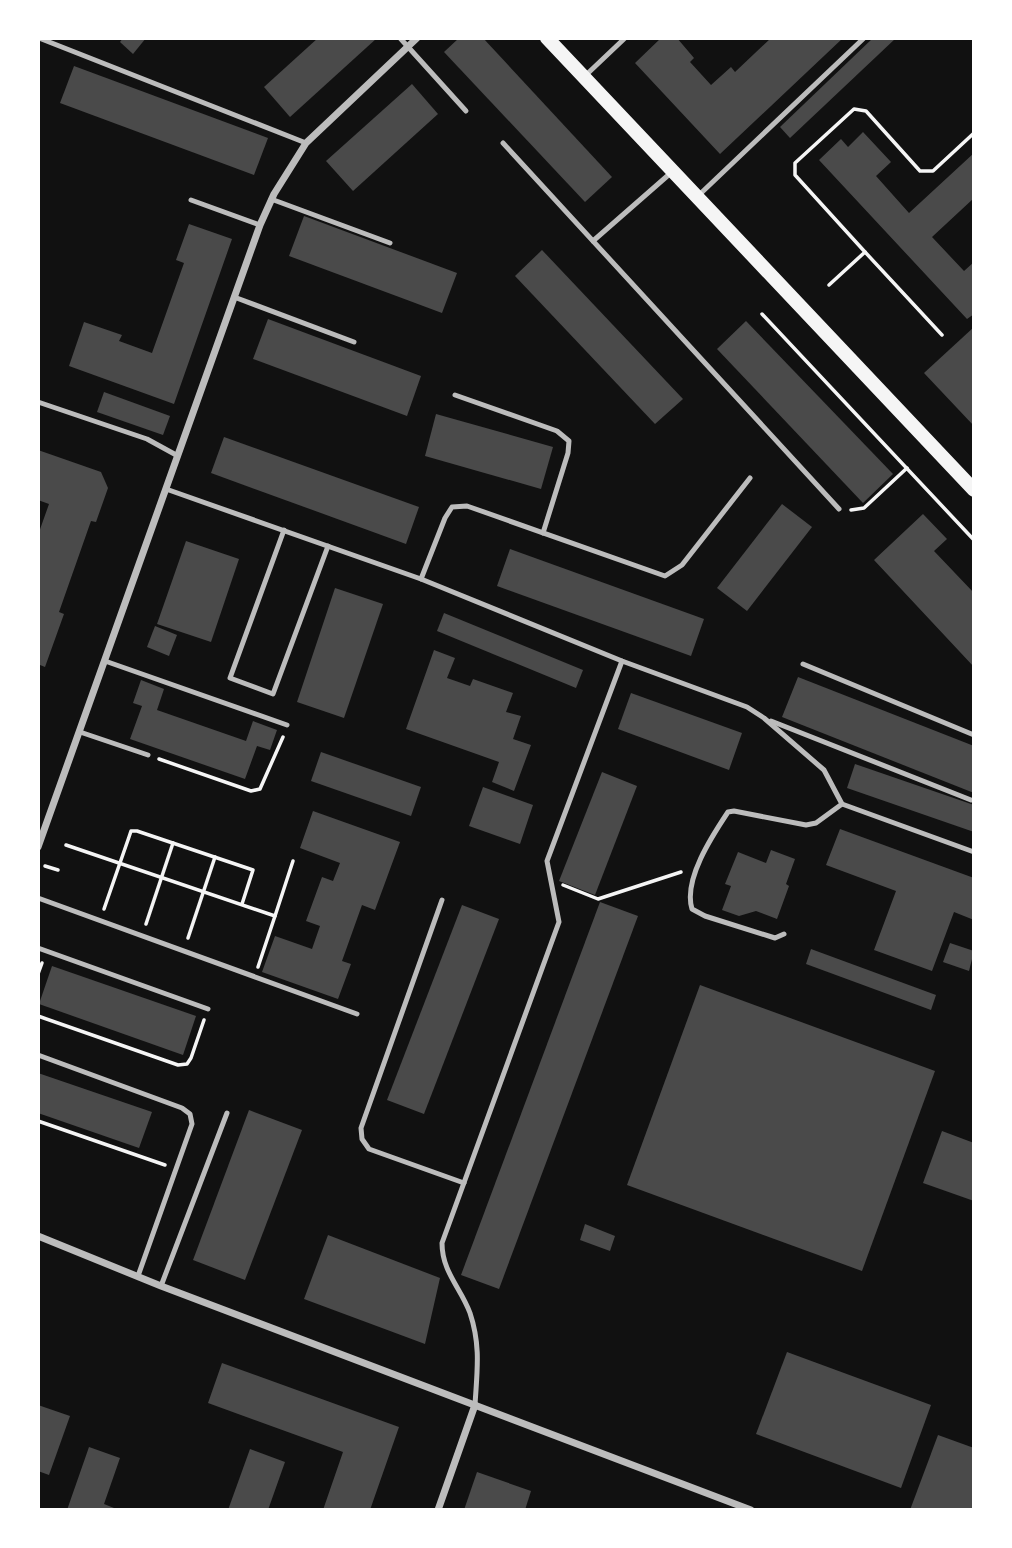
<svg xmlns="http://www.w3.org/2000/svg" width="1012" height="1548" viewBox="0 0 1012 1548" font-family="'Roboto Condensed',sans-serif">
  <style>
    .building { fill: #4a4a4a }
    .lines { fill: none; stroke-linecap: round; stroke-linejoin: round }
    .path { stroke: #f5f5f5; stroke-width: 3.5 }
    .service { stroke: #bcbcbc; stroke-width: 5 }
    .minor { stroke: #bcbcbc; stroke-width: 7 }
    .secondary { stroke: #f5f5f5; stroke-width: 14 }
  </style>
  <rect width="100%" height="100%" fill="#111"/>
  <!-- building -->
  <g class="building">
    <path d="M123,38H146L133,54L120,42Z"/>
    <path d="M318,38H377L290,117L264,87Z"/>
    <path d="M459,38H483L612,177L585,202L444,52Z"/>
    <path d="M661,38H677L694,58L690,62L711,85L731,67L735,72L771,38H843L720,154L635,63Z"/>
    <path d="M873,38H896L790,138L780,127Z"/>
    <path d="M74,66L268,138L254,175L60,103Z"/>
    <path d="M412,84L438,114L353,191L326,161Z"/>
    <path d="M863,132L891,162L876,176L909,213L974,153V198L932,237L964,271L974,262V314L967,319L819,160L841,139L848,147Z"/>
    <path d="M304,216L457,273L442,313L289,256Z"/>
    <path d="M189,224L232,239L174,404L69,366L84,322L122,335L119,341L152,353L184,263L176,260Z"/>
    <path d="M542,250L683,399L655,424L515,276Z"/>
    <path d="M268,319L421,376L407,416L253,359Z"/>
    <path d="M746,321L893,474L863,503L717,349Z"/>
    <path d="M974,327V426L924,373Z"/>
    <path d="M104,392L170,416L163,435L97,412Z"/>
    <path d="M436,414L553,447L541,489L425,456Z"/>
    <path d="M224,437L419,507L406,544L211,473Z"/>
    <path d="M38,450L101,472L108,488L96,522L91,521L59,612L64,614L45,667L40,665L39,670L38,535L49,504L38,500Z"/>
    <path d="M782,504L812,527L747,611L717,588Z"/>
    <path d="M923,514L947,539L934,551L974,593V667L874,560Z"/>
    <path d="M186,541L239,559L211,642L157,624Z"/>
    <path d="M510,549L704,619L691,656L497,586Z"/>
    <path d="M335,588L383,604L344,718L297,702Z"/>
    <path d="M444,613L583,670L576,688L437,631Z"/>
    <path d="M155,626L177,635L169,656L147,647Z"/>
    <path d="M434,650L455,658L447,678L470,686L473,679L513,693L506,712L521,716L513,739L531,745L514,791L492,782L499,762L406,729Z"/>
    <path d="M798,677L974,746V793L782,717Z"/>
    <path d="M141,680L164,689L157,710L246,741L253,721L277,730L270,750L257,746L245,779L130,739L142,706L133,703Z"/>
    <path d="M631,693L742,733L729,770L618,729Z"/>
    <path d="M321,752L421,787L411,816L311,781Z"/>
    <path d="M855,764L974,805L972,817H974V832L847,788Z"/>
    <path d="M602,772L637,786L595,895L559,881Z"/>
    <path d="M483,787L533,805L520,844L469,826Z"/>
    <path d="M313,811L400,842L375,910L362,905L342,961L351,964L338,999L262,972L275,936L312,949L320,926L306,921L322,877L333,881L340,863L300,848Z"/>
    <path d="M840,829L974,878V920L954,912L932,971L874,950L896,891L826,865Z"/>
    <path d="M771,850L795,859L786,884L789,886L777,919L756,911L739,916L722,910L731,886L725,884L738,852L766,863Z"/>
    <path d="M600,902L638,916L499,1289L461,1275Z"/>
    <path d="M462,905L499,919L424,1114L387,1100Z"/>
    <path d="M950,943L974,951L969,971L943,962Z"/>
    <path d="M811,949L936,995L931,1010L806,964Z"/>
    <path d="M52,966L196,1016L183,1055L39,1004Z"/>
    <path d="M700,985L935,1071L862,1271L627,1185Z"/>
    <path d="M38,1073L152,1112L139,1148L38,1113Z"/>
    <path d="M249,1110L302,1130L245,1280L193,1260Z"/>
    <path d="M942,1131L974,1143V1201L923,1183Z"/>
    <path d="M585,1224L615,1236L610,1251L580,1240Z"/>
    <path d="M328,1235L440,1278L425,1344L304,1299Z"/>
    <path d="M787,1352L931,1405L901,1488L756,1434Z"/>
    <path d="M222,1363L399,1427L370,1510H323L343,1452L208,1403Z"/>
    <path d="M38,1405L70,1416L49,1475L38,1471Z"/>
    <path d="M938,1435L974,1448V1510H910Z"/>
    <path d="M89,1447L120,1458L104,1504L119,1510H67Z"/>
    <path d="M250,1449L285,1462L268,1510H228Z"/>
    <path d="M477,1472L531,1491L525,1510H464Z"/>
  </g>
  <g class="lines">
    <!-- path -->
    <g class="path">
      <path d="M865,252L942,335"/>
      <path d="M829,285L865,252L795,175V163L854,109L866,111L920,171H933L974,133"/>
      <path d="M762,314L974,540"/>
      <path d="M851,510L864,508L907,468"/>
      <path d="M159,759L251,791L260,789L283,737"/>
      <path d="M66,845L275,916L258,967"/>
      <path d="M45,866L58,870"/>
      <path d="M563,885L598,899L681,872"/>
      <path d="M104,909L129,837L131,831H137L253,870L242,904"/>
      <path d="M275,916L293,861"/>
      <path d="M146,924L173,843"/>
      <path d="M188,938L215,857"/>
      <path d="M38,974L42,963"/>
      <path d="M38,1016L178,1065L187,1064L191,1058L204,1020"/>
      <path d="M38,1121L165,1165"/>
    </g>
    <!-- service -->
    <g class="service">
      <path d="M39,38L306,143"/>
      <path d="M400,38L466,111"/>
      <path d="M586,75L625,38"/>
      <path d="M503,143L839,509"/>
      <path d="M699,195L864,38"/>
      <path d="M271,199L390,243"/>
      <path d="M191,200L260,225"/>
      <path d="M593,241L673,171"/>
      <path d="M234,297L354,342"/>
      <path d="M455,395L557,431L569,441L568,453L543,533"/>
      <path d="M38,402L147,439L178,456"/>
      <path d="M166,489L421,579L622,661L747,707L764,718L824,770L842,804L816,823L806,825L734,811L728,812C712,836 683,880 692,909L705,916L775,938L784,934"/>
      <path d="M284,530L230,678L273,694L328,546"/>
      <path d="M421,579L445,518L452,507L467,506L665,576L682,565L750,478"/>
      <path d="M105,661L287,725"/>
      <path d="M803,664L974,735"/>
      <path d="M771,721L971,800"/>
      <path d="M80,732L148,755"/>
      <path d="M842,804L974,852"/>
      <path d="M38,898L357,1014"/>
      <path d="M442,900L361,1128L362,1139L369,1149L464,1183"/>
      <path d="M38,948L208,1009"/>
      <path d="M38,1055L182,1108L190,1114L192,1124L138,1276"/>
      <path d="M161,1286L227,1113"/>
      <path d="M475,1405C477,1371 481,1346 470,1313C461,1288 442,1272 442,1243L559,922L547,861L622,661"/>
    </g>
    <!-- minor -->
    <g class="minor">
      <path d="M38,847L260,225L274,194L306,143L417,38"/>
      <path d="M38,1236L161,1286L751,1510"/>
      <path d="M438,1510L475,1405"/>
    </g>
    <!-- secondary -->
    <path class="secondary" d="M547,38L974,490"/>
  </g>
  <!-- border -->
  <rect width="1012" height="1548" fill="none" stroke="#ffffff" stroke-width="80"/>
</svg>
